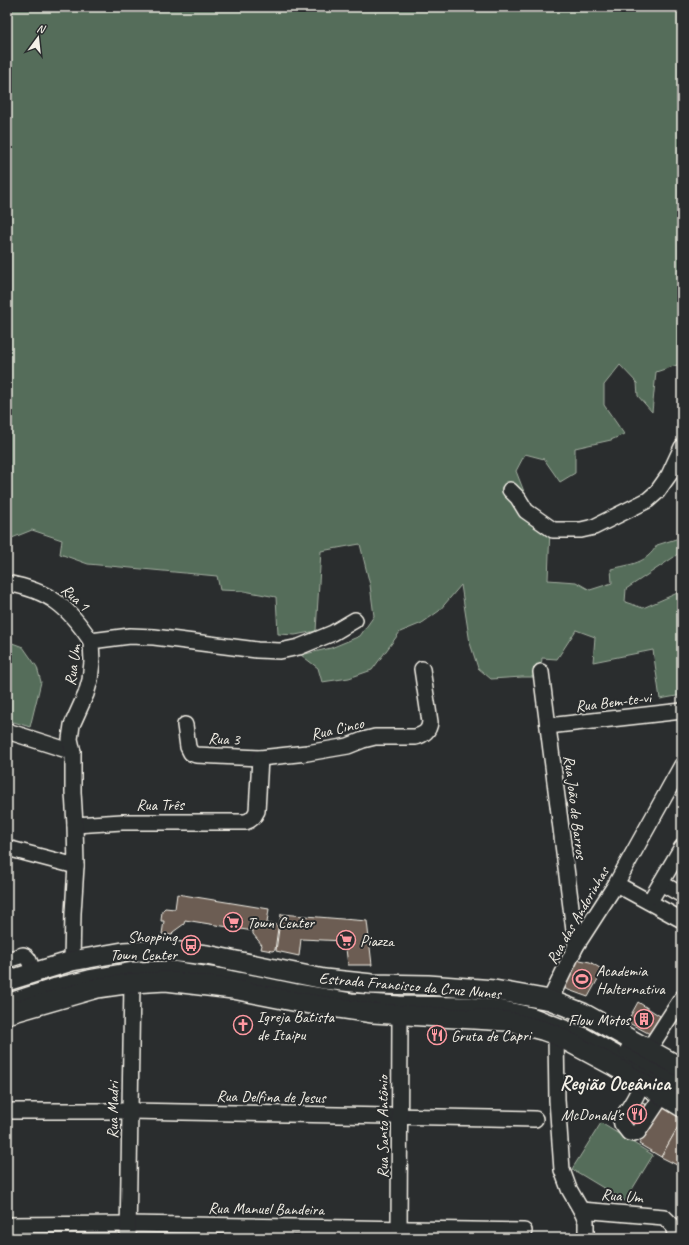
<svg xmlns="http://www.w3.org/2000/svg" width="689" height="1245" viewBox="0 0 689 1245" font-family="Caveat,sans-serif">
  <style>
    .green { fill: #546d5a; stroke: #a4afa1 }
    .building { fill: #6c5d53; stroke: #f4f1e8 }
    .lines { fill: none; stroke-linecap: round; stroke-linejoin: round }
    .minor-casing { stroke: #f4f1e8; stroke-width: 18 }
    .major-casing { stroke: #f4f1e8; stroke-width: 22 }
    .minor { stroke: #2a2d2e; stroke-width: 15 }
    .major { stroke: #2a2d2e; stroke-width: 19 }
    .labels { text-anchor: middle; stroke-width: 4; stroke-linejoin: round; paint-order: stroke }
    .street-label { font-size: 16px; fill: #f4f1e8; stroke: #2a2d2e }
    .poi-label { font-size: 16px; fill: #f4f1e8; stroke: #2a2d2e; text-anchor: start }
    .district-label { font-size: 20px; font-weight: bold; fill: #f4f1e8; stroke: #2a2d2e }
  </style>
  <rect width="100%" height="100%" fill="#2a2d2e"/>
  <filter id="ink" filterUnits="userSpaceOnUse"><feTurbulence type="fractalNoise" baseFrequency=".025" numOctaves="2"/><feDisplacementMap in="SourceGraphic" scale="8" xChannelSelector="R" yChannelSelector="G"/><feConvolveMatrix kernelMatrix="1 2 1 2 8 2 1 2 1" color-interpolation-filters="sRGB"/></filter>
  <g filter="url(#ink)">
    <!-- green -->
    <g class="green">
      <path d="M7,7H682V365H677L656,372L652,412L638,396L637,383L620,365L604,385V405L624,434L611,440L575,448V473L560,482L544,459L525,454L516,471L528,502L550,528L548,580L576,582L590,590L612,583L611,569C631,564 646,564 657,545L679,538L682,542V550L674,557L626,589L625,602L643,608L682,591V695L660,699L653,650L593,662L595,637L576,630L557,659L542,658L540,677H522L491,679L478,668L470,643L461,585L439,611L422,623L400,632L372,670L349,678L322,682L318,668L301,655L331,648L360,636L374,616L370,585L360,544L321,551L316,631L295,635L278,634L276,597L244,591L220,590L217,576L88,564L60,554L62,540L32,530L7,540Z"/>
      <path d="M7,641L23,647L37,667L41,682L30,727L7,720V671L9,661L7,659Z"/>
      <path d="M601,1123L653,1155L625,1201L572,1169Z"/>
    </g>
    <!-- building -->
    <g class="building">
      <path d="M177,894L269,909L267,923L276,925L278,928L275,950L272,951L261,949L262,945L253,934V931L185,920L184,924L173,932L172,935L162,934L164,921H161L162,911L165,908L175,909Z"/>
      <path d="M281,914L367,921L372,965H348L345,941L301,939L299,956L276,951Z"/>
      <path d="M575,959L590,962L603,970L588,997L563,988Z"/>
      <path d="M638,1002L660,1016L650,1034L627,1022Z"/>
      <path d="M637,1100L650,1107L637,1129L624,1122Z"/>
      <path d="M661,1105L682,1117V1120L661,1157L639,1144Z"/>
      <path d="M682,1120V1156L677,1165L661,1157Z"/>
    </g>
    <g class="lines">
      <!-- minor casing -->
      <g class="minor-casing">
        <g id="minor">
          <path d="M510,490L518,498L526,511L553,530H581L594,527L648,500L657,492L669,475L682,447"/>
          <path d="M7,583C49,591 67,605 91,641"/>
          <path d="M541,672L576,946"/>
          <path d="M185,725L188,747L191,753L196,755L260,758L307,753L348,746L363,740L375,737H415C423,735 429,732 430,722L422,669"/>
          <path d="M548,726L682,711"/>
          <path d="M7,731L73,752"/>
          <path d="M75,825L122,822H245C252,820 254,817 257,811L260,758"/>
          <path d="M7,848L76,866"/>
          <path d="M661,883L682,895"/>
          <path d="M616,884L682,920"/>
          <path d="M653,896L682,847"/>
          <path d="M7,960L23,955C30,957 31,967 33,973"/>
          <path d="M72,961L73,913L76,866L75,825L73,792V752L70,739L72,725L86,694L90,680L92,662L91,641L130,636L154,637L257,650L280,651L299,647L333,633L355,620"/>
          <path d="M550,1000L576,946L616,884L682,765"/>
          <path d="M7,1002L56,986L89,978L134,970L171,969L223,977L297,992L351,1001L399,1004L464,1005L499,1008L531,1015L583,1035L615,1053L656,1081L682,1096"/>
          <path d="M556,1035L557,1100L562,1170L569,1189L581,1210"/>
          <path d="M649,1049L682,998"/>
          <path d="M627,1051L682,1081"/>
          <path d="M640,1082C641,1092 627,1110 621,1120L622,1124L629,1133L634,1134L638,1132L660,1099L666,1098"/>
          <path d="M7,1111H130L535,1119"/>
          <path d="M7,1225L128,1224L524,1231"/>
          <path d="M399,1237L400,1016"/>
          <path d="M128,1238L132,983"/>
          <path d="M586,1238V1221L581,1210L664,1217L673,1226L676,1238"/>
        </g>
      </g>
      <!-- major casing -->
      <g class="major-casing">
        <g id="major">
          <path d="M7,981L72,961L123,952L161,950L207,955L324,979L372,984L428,985L494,990L550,1000L583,1013L682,1068"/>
          <path d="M7,1014L97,988L132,983L166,981L233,989L298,1002L373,1013L507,1021L542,1030L556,1035L614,1066L682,1107"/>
        </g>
      </g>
      <!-- minor -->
      <use href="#minor" class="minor"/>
      <!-- major -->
      <use href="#major" class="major"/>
    </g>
  </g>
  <!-- icons -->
  <defs>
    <g id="supermarket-ring" transform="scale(1)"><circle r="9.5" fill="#2a2d2e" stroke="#ff9aa2" stroke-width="1.5"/><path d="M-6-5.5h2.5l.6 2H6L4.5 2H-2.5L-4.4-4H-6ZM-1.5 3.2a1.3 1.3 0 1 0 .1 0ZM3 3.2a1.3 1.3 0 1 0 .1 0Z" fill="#ff9aa2"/></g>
    <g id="bus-ring" transform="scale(1)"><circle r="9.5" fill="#2a2d2e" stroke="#ff9aa2" stroke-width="1.5"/><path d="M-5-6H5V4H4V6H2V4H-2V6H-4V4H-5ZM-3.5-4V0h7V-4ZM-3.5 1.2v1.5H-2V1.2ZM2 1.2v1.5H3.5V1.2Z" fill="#ff9aa2"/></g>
    <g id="stadium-ring" transform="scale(1)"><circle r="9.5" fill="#2a2d2e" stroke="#ff9aa2" stroke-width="1.5"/><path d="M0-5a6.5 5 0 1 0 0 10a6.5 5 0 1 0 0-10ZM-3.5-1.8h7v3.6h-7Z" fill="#ff9aa2"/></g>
    <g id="building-ring" transform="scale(1)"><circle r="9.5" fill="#2a2d2e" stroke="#ff9aa2" stroke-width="1.5"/><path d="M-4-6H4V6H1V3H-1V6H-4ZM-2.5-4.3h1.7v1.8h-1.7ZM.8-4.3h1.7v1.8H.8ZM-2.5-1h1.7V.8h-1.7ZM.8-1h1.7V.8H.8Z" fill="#ff9aa2"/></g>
    <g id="church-ring" transform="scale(1)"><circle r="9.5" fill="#2a2d2e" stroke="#ff9aa2" stroke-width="1.5"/><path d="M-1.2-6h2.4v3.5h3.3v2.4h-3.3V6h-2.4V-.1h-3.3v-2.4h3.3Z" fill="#ff9aa2"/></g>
    <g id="restaurant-ring" transform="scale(1)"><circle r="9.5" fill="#2a2d2e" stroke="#ff9aa2" stroke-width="1.5"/><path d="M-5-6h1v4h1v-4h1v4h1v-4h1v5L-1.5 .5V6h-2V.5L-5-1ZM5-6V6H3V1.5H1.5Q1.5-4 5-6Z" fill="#ff9aa2"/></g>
  </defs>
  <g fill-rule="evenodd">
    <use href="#supermarket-ring" x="233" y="922"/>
    <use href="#supermarket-ring" x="346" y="940"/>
    <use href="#bus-ring" x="191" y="945"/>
    <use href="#stadium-ring" x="582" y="979"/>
    <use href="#building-ring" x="644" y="1019"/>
    <use href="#church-ring" x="243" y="1025"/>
    <use href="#restaurant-ring" x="437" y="1035"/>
    <use href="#restaurant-ring" x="637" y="1114"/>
  </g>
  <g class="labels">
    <!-- street labels -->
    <g class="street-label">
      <text transform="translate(76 597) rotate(42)" y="6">Rua 1</text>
      <text transform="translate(72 665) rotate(-82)" y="6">Rua Um</text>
      <text transform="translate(613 701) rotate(-7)" y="6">Rua Bem-te-vi</text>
      <text transform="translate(337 728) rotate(-13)" y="6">Rua Cinco</text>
      <text transform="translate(224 738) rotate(3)" y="6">Rua 3</text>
      <text x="160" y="810">Rua Três</text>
      <text transform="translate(576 807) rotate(83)" y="6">Rua João de Barros</text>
      <text transform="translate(577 915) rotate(-60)" y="6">Rua das Andorinhas</text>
      <text transform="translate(410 985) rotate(5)" y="6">Estrada Francisco da Cruz Nunes</text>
      <text transform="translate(271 1096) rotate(1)" y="6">Rua Delfina de Jesus</text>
      <text transform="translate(112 1110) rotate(-89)" y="6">Rua Madri</text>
      <text transform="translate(382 1127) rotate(-90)" y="6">Rua Santo Antônio</text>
      <text transform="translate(622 1195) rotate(5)" y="6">Rua Um</text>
      <text transform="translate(266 1208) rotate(1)" y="6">Rua Manuel Bandeira</text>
    </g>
    <!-- poi labels -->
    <g class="poi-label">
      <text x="247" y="928">Town Center</text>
      <text x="177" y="942" text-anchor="end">Shopping<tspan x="177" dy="18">Town Center</tspan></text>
      <text x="360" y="946">Piazza</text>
      <text x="596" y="976">Academia<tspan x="596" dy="18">Halternativa</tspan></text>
      <text x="257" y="1022">Igreja Batista<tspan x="257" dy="18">de Itaipu</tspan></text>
      <text x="630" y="1025" text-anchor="end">Flow Motos</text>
      <text x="451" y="1041">Gruta de Capri</text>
      <text x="623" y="1120" text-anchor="end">McDonald's</text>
    </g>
    <!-- district labels -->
    <g class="district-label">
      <text x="615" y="1090">Região Oceânica</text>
    </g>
  </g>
  <!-- margin -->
  <rect width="689" height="1245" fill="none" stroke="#2a2d2e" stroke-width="24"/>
  <rect x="12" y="12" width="665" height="1221" fill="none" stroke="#f4f1e8" stroke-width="1.5" filter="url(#ink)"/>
  <!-- north arrow -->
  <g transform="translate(38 38) rotate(15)" stroke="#2a2d2e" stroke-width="3" paint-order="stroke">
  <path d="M0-3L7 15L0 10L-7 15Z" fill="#f4f1e8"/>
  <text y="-6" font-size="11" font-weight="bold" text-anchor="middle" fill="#f4f1e8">N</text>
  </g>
</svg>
